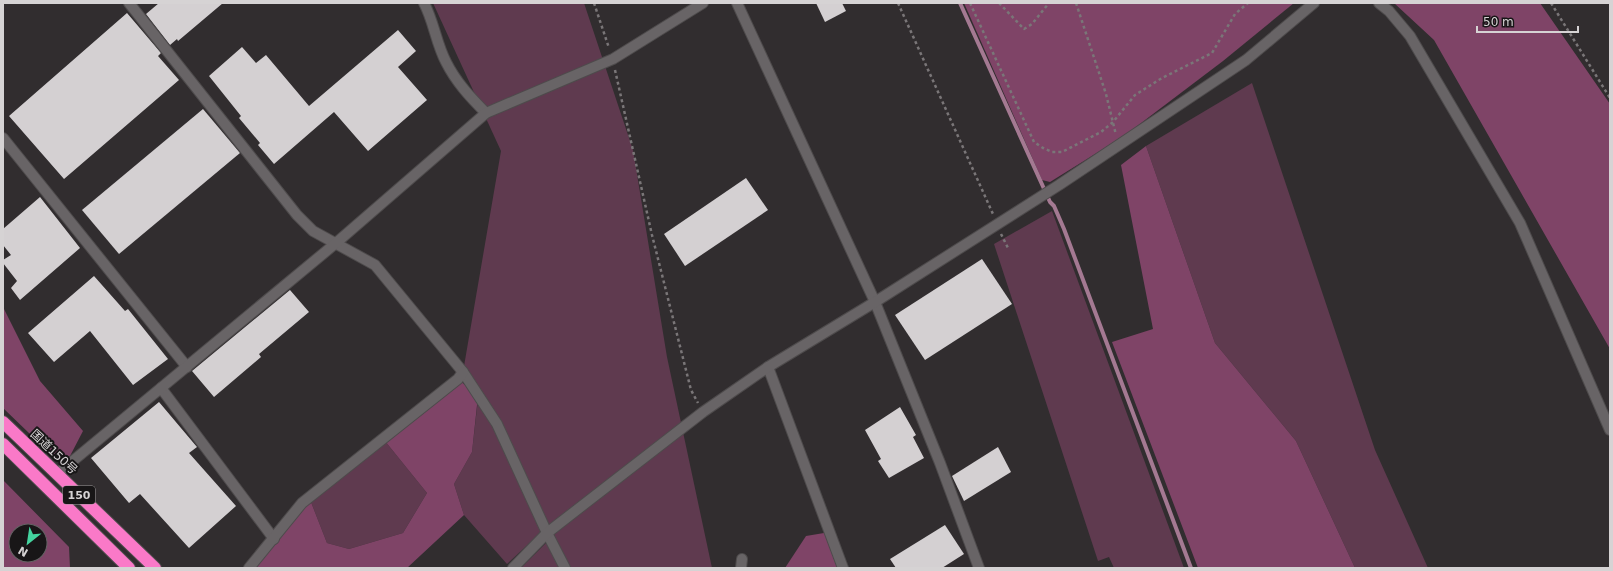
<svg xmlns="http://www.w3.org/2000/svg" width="1613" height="571" viewBox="0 0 1613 571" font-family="'DejaVu Sans','Noto Sans JP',sans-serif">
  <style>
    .green { fill: #5f3a4f }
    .forest { fill: #7f4467; fill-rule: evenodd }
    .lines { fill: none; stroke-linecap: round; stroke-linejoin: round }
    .stream { stroke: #a47992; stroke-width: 4 }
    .building { fill: #d4d0d2 }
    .minor-casing { stroke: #4e4b4c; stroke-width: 12 }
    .highway-casing { stroke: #4e4b4c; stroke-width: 14 }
    .path { stroke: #7a7678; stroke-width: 2.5; stroke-dasharray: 3 3; stroke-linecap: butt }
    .minor { stroke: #686466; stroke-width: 10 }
    .highway { stroke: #fa79c8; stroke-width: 12 }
    .labels { text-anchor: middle; stroke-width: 4; stroke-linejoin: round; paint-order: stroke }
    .shield { fill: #181617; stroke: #9d9a9b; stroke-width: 1 }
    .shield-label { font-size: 11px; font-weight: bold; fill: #d6d3d4 }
    .street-label { font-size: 12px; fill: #d6d3d4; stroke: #181617 }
  </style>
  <rect width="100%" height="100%" fill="#312d2f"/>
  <!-- green -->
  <g class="green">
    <path d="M433,3H584L633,150L667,357L712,568H571L549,525L507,564L464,515L454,484L472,452L478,399L463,372L501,151Z"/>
    <path d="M1252,83L1375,450L1428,568H1355L1296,441L1215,343L1146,146Z"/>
    <path d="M1052,211L1184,568H1114L1109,557L1098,561L994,244Z"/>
    <path d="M385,441L427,493L403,533L349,549L327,543L309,497Z"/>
    <path d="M550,539L564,568H521Z"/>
  </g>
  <!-- forest -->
  <g class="forest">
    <path d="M964,3H1294L1223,61L1124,136L1050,182L1042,180Z"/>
    <path d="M1394,3H1540L1610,104V349L1434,40Z"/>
    <path d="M1146,146L1215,343L1296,441L1355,568H1198L1112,342L1153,329L1121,165Z"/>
    <path d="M3,307L40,381L83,431L70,456L57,460L3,408Z"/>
    <path d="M458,379L478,396L472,452L454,484L464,515L407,568H251L309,497L327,543L349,549L403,533L427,493L385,441Z"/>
    <path d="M3,480L69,547L70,568H3ZM16,531H40V555H16Z"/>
    <path d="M830,532L843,568H785L806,536Z"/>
  </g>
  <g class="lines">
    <!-- stream -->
    <path class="stream" d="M960,3L1050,202L1054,206L1064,229L1191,568"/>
  </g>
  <!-- building -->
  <g class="building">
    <path d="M159,3H223L178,41L177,39L170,45L146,14Z"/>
    <path d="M816,3H842L846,11L825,22Z"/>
    <path d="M127,13L161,53L158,56L179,80L64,179L9,116Z"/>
    <path d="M398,30L416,51L398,67L427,100L368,151L334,112L274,164L258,145L260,143L239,118L241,116L209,76L242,47L256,63L266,55L309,106Z"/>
    <path d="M203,109L240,153L119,254L82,210Z"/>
    <path d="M746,178L768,210L685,266L664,234Z"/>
    <path d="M40,197L80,248L20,300L11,288L17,281L3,263V260L11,255L3,245V229Z"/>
    <path d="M982,259L1012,304L925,360L895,315Z"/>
    <path d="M94,276L125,311L128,309L168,359L133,385L90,331L54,362L28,333Z"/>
    <path d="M290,290L309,312L259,354L261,357L214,397L192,371Z"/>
    <path d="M159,402L197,447L189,453L236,506L189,548L140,494L129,503L91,458Z"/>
    <path d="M900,407L916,435L913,437L924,458L889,478L878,461L881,459L865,430Z"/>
    <path d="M998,447L1011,472L964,501L952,476Z"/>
    <path d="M945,525L964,554L942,568H896L890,559Z"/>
  </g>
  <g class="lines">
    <!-- minor casing -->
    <g class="minor-casing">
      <g id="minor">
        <path d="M129,3L297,215L313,231L375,265L463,372L497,424L547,533L565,568"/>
        <path d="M424,3C434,22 436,43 446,62C456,82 470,97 486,113"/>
        <path d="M737,3L875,302L940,463L979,568"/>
        <path d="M1379,3L1389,11L1410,36L1520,223L1610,430"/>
        <path d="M3,138L187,367"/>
        <path d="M768,367L843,568"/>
        <path d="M161,388L274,539"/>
        <path d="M57,474L336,243L486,113L613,59L703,3"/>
        <path d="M249,568L302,503L458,379L463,372"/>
        <path d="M513,568L547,533L703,412L768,367L875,302L1059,185L1246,60L1314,3"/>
        <path d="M741,568L742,559"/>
      </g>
    </g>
    <!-- highway casing -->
    <g class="highway-casing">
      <g id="highway">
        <path d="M3,422L155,568"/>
        <path d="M3,444L129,568"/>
      </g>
    </g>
    <!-- path -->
    <g class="path">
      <path d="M594,3L609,48"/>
      <path d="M898,3L993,214"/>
      <path d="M970,3L1034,142L1043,148L1052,152H1062L1101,132L1113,122L1135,95L1162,78L1212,53L1235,14L1248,3"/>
      <path d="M999,3L1024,29L1032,24L1049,3"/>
      <path d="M1076,3L1106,94L1116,135"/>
      <path d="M1551,3L1610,98"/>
      <path d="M615,70L652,235L691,390L698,403"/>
      <path d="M1001,234L1008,248"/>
    </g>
    <!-- minor -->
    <use href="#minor" class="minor"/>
    <!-- highway -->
    <use href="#highway" class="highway"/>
  </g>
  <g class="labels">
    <!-- shield labels -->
    <rect class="shield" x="63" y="486" width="32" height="18" rx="3"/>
    <g class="shield-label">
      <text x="79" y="499">150</text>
    </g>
    <!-- street labels -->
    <g class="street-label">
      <text transform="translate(54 452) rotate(43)" y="4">国道150号</text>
    </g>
  </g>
  <!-- border -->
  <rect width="1613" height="571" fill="none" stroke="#d6d3d4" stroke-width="8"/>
  <!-- north arrow -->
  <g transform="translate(28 543) rotate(210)"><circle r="19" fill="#181617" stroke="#646263"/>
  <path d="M0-3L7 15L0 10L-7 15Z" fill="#44d49f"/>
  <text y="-6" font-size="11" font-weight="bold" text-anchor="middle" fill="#d6d3d4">N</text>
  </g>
  <!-- scale -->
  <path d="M1477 26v6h101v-6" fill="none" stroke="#d6d3d4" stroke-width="2"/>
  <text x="1483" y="26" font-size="12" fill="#d6d3d4" stroke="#181617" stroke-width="3" paint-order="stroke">50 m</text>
</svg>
